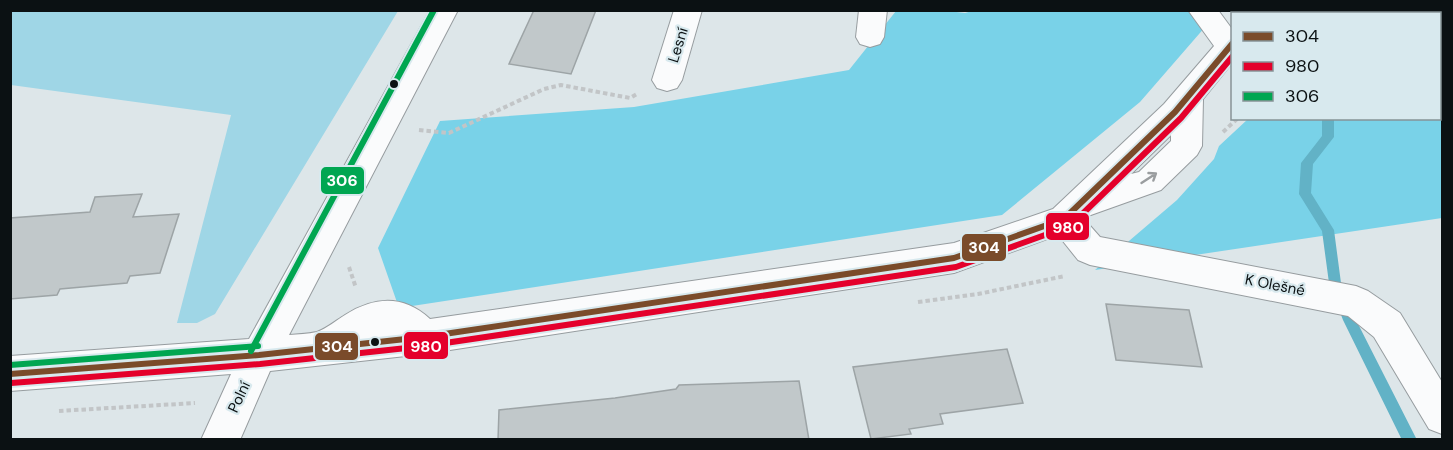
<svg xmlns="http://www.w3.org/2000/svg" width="1453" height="450" viewBox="0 0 1453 450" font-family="'DM Sans',sans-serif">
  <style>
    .green { fill: #9fd6e6 }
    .forest { fill: #79d2e8 }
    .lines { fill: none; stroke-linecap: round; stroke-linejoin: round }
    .stream { fill: #62b2c6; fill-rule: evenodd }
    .building { fill: #c1c8ca; stroke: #9da4a6; stroke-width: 1.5 }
    .minor-casing { stroke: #969c9f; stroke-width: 2 }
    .path { stroke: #c2c5c7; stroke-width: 4; stroke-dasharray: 4.5 3; stroke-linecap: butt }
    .minor { fill: #fafbfc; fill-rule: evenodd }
    .bus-1-casing { stroke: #d8e9ee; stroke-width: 10 }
    .bus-2-casing { stroke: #d8e9ee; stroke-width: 10 }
    .bus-3-casing { stroke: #d8e9ee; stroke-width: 10 }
    .bus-1 { stroke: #7a4b2a; stroke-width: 6 }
    .bus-2 { stroke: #e4002b; stroke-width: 6 }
    .bus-3 { stroke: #00a651; stroke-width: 6 }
    .oneway { stroke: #9a9d9f }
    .bus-dot { fill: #0b1113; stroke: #d8e9ee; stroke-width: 2 }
    .labels { text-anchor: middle; stroke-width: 4.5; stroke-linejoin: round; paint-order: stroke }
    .street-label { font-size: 15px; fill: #0b1113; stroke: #d8e9ee }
    .line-badge { stroke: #d8e9ee; stroke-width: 2 }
    .badge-label { font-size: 16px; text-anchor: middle; font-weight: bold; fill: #fff }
  </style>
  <rect width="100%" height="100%" fill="#dde6e9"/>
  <!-- green -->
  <path class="green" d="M11,10H398V11L215,314L197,323H177L231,115L11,85Z"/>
  <!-- forest -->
  <g class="forest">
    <path d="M976,10L1219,11L1140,102L1002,215L399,308L378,248L440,121L634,107L849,70L896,11H948L965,13Z"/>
    <path d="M1440,39L1442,43V218L1095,270L1177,200L1214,159L1219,146L1248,119L1440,118Z"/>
  </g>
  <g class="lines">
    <!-- stream -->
    <g class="stream">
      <path d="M1243,10H1254L1256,14H1245Z"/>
      <path d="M1322,118H1334V137L1313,164L1311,193L1334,230L1341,283L1355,318L1417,440H1402L1343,320L1329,283L1322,231L1299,194L1301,163L1322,136Z"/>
    </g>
  </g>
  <!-- building -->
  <g class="building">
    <path d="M534,10H596L571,74L509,64Z"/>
    <path d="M142,194L133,217L179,214L160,273L130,276L127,283L60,289L57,295L10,299V218L90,212L95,197Z"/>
    <path d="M1106,304L1189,310L1202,367L1116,360Z"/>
    <path d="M1007,349L1023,403L940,414L943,424L909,429L911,434L871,439L853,367Z"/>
    <path d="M799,381L809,440H498L499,410L615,398L676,389L679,385Z"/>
  </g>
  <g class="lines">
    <!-- minor casing -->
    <g class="minor-casing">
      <g id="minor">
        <path d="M430,10H458L289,335C298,334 308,334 317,332C326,329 337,320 345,315C375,296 404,295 430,319L954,243L1053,209L1164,104L1214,46L1188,10H1218L1232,29V63L1203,99L1202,146L1197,155L1161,190L1088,216L1085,220L1100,237L1356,286L1368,291L1400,313L1442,382V434L1429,429L1374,337L1348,316L1090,265L1078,260L1058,235L954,273L424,354L270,371L240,440H201L231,374L10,391V356L249,339ZM1171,135V141L1139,172L1131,174Z"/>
        <path d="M674,10H702L682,80L677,88L667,91L657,88L652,80Z"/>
        <path d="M859,10H887L884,37L880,44L870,47L860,44L856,37Z"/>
        <path d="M1257,10H1286L1284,14H1255Z"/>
      </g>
    </g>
    <!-- path -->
    <g class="path">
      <path d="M1357,14L1361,10"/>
      <path d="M419,130L449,133L544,89L561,85L630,98L637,94"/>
      <path d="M1223,132L1238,118"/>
      <path d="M349,267L356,288"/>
      <path d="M918,302L978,294L1065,276"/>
      <path d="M59,411L195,403"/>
    </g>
    <!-- minor -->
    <use href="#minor" class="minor"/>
    <!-- bus-1 casing -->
    <g class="bus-1-casing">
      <path id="bus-1" d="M10,374L259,355L424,337L954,258L1064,219L1175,112L1232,44"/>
    </g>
    <!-- bus-2 casing -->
    <g class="bus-2-casing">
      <path id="bus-2" d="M11,383L260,364L425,346L956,267L1070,226L1181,118L1232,57"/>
    </g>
    <!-- bus-3 casing -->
    <g class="bus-3-casing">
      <g id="bus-3">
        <path d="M251,351L434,10"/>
        <path d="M10,365L258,346"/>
      </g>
    </g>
    <!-- bus-1 -->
    <use href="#bus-1" class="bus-1"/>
    <!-- bus-2 -->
    <use href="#bus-2" class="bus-2"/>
    <!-- bus-3 -->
    <use href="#bus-3" class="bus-3"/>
  </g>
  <!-- one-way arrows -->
  <defs><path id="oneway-shaft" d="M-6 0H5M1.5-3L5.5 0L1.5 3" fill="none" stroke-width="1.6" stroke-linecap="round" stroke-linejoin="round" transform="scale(1.5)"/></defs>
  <use class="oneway" href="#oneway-shaft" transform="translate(1149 178) rotate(-33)"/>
  <!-- markers -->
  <g class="bus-dot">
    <circle cx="394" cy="84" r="5"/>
    <circle cx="375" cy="342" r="5"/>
  </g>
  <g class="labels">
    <!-- street labels -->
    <g class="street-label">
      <text transform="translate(678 45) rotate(-73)" y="5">Lesní</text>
      <text transform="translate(1275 285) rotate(11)" y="5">K Olešné</text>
      <text transform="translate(239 397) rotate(-65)" y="5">Polní</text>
    </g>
  </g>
  <g class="line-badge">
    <rect x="320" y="166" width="45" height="29" rx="6" fill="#00a651"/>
    <rect x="1045" y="212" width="45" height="29" rx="6" fill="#e4002b"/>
    <rect x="961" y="233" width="46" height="29" rx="6" fill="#7a4b2a"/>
    <rect x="403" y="331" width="46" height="29" rx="6" fill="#e4002b"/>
    <rect x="314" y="332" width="45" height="29" rx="6" fill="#7a4b2a"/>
  </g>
  <g class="badge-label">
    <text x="342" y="186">306</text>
    <text x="1068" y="233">980</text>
    <text x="984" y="253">304</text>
    <text x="426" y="352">980</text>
    <text x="337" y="352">304</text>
  </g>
  <!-- border -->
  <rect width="1453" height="450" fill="none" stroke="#0b1113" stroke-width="24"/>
  <!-- legend -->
  <rect x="1231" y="12" width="210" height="108" fill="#d8e9ee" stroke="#869396" stroke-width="1.5"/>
  <rect x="1243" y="32" width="30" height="9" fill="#7a4b2a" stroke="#869396" stroke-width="1.5"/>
  <text x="1285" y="42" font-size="18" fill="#0b1113">304</text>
  <rect x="1243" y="62" width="30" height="9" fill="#e4002b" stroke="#869396" stroke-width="1.5"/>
  <text x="1285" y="72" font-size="18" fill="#0b1113">980</text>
  <rect x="1243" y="92" width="30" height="9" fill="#00a651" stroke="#869396" stroke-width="1.5"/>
  <text x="1285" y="102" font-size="18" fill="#0b1113">306</text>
</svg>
